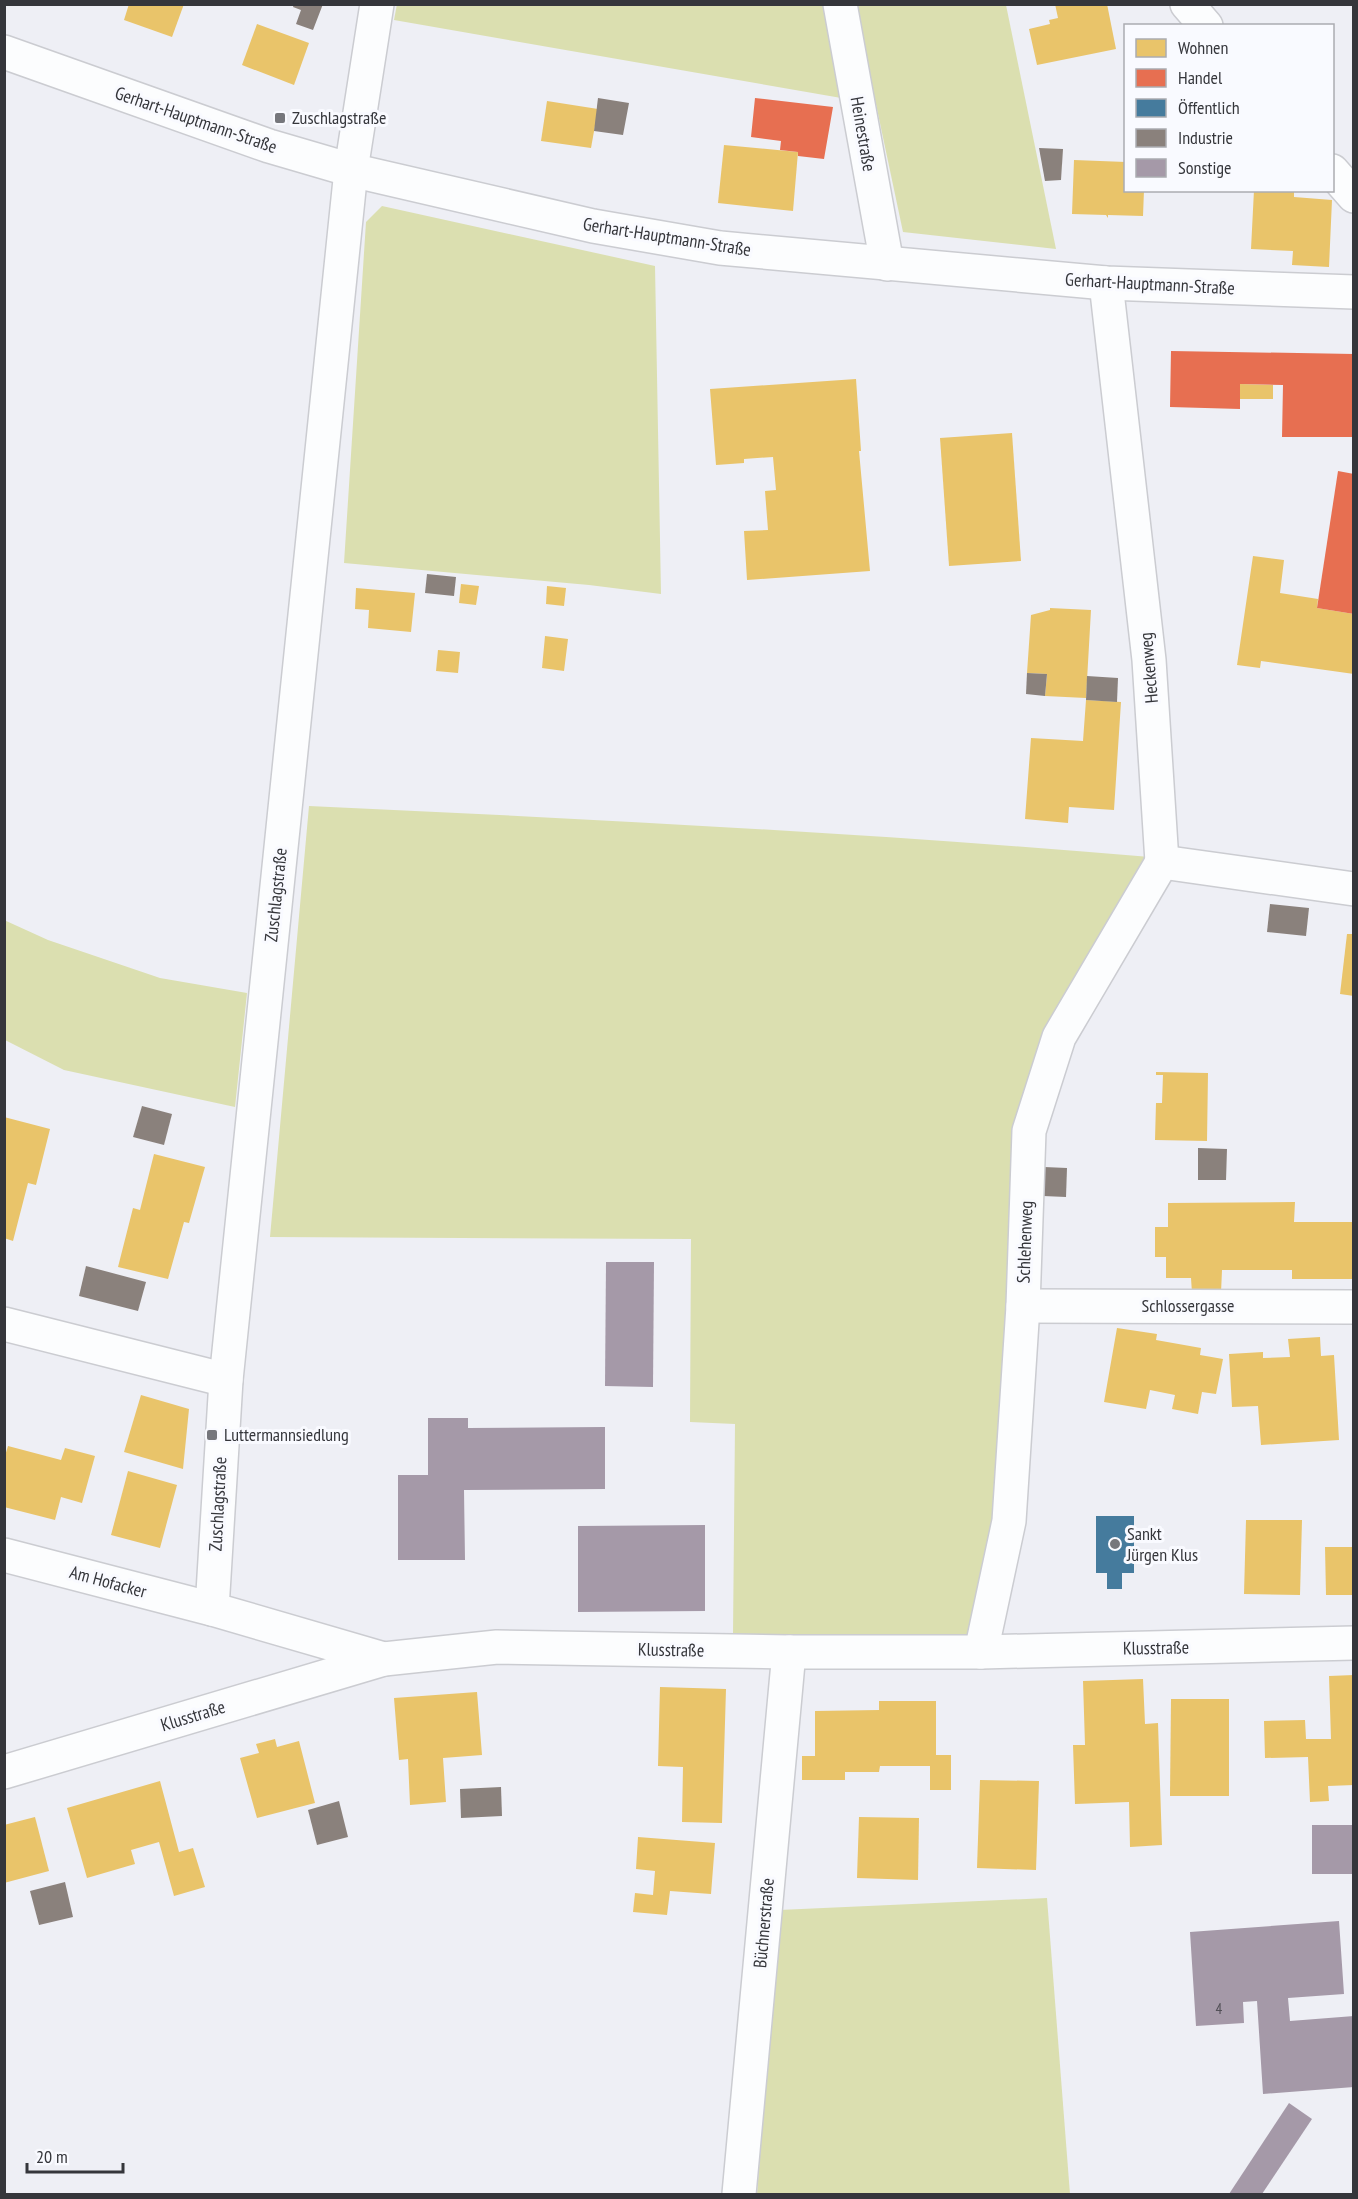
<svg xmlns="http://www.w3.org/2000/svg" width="1358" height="2199" viewBox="0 0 1358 2199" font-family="'PT Sans Narrow',sans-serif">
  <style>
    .green { fill: #dbdfb0 }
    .homes { fill: #e9c46a }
    .shops { fill: #e76f51 }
    .public { fill: #457b9d }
    .industry { fill: #8a817c }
    .building { fill: #a599a8 }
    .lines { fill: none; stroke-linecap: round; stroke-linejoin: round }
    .minor-casing { stroke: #cbccd1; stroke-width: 36 }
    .tertiary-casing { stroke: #cbccd1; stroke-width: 36 }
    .minor { stroke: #fcfdfe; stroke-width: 33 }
    .tertiary { stroke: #fcfdfe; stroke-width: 33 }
    .poi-dot { fill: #76777c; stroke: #f9faff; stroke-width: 2 }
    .labels { text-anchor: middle; stroke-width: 6; stroke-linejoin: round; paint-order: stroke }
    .number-label { font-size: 15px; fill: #514f56 }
    .poi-label { font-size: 18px; fill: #35363b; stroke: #f9faff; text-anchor: start }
    .street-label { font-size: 18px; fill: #35363b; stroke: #f9faff }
  </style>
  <rect width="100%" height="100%" fill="#eeeff5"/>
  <!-- green -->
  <g class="green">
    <path d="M397,4L831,5L847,99L394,20Z"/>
    <path d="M855,5H1006L1056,249L903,232Z"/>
    <path d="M382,206L655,266L661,594L589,585L344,563L366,222Z"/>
    <path d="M309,806C590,819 870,833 1150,857L1053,1034L1000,1521L972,1640L733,1635L735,1424L690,1422L691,1239L270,1237Z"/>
    <path d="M4,920L48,940L160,978L247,993L235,1107L64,1070L5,1040Z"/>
    <path d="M1047,1898L1070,2194H757L779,1910Z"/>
  </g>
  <!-- homes -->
  <g class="homes">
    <path d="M129,4H184L172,37L124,20Z"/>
    <path d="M1055,4H1107L1116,49L1037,65L1029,29L1050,24L1049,20L1058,18Z"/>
    <path d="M257,24L309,43L294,85L242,65Z"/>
    <path d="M547,101L598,109L591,148L541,141Z"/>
    <path d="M724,145L798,152L793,211L718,203Z"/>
    <path d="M1074,160L1126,162V190H1144L1143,216L1108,215V218L1106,215L1072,214Z"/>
    <path d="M1254,190L1294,191V197L1332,200L1329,267L1292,265L1293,251L1251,249Z"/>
    <path d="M856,379L861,451H859L870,571L747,580L744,531L768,530L765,491L776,490L773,457L744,459V463L716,465L710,389Z"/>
    <path d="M1240,384L1273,385V399H1240Z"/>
    <path d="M1012,433L1021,561L949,566L940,438Z"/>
    <path d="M1253,556L1284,560L1280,593L1318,599L1317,608L1354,614V674L1261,661L1260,668L1237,665Z"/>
    <path d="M461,584L479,586L476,605L459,603Z"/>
    <path d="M547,586L566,588L564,606L546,604Z"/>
    <path d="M356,588L415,593L411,632L368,628L369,610L355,609Z"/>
    <path d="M1050,608L1091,610L1086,698L1045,696L1047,674L1027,673L1031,615L1050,610Z"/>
    <path d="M545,636L568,639L564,671L542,668Z"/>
    <path d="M438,650L460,652L458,673L436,671Z"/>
    <path d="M1086,700L1121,702L1114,810L1069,807L1068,823L1025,819L1031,738L1083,741Z"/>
    <path d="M1347,934H1354V996L1340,994Z"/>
    <path d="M1156,1072L1208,1073L1207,1141L1155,1140L1156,1103H1162L1163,1075H1156Z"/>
    <path d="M4,1117L50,1129L36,1185L28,1183L13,1241L4,1238Z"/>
    <path d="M154,1154L205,1167L189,1223L184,1222L168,1279L118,1267L133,1208L140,1210Z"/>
    <path d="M1295,1202L1294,1222H1354V1279H1292V1270H1222L1221,1293H1192L1191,1278H1166V1257H1155V1227H1168V1203Z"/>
    <path d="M1117,1328L1157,1334L1156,1340L1201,1348L1200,1355L1223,1359L1216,1394L1202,1392L1198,1414L1172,1409L1175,1395L1150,1390L1146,1409L1104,1402Z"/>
    <path d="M1320,1337L1321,1356L1334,1355L1339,1440L1261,1445L1258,1406L1232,1407L1229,1354L1263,1352V1358L1290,1357L1288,1339Z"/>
    <path d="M141,1395L189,1409L183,1469L124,1452Z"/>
    <path d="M8,1446L61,1460L65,1448L95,1456L82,1503L61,1497L55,1520L4,1507V1459Z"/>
    <path d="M128,1471L177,1485L160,1548L111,1535Z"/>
    <path d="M1246,1520H1302L1300,1595L1244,1594Z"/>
    <path d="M1325,1547H1354V1595H1326Z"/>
    <path d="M1354,1675V1785L1328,1786L1329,1801L1310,1802L1308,1757L1265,1758L1264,1721L1305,1720L1306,1739H1331L1329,1676Z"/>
    <path d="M1143,1679L1145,1724L1158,1723L1162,1845L1130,1847L1129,1802L1075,1804L1073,1745H1085L1083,1681Z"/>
    <path d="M660,1687L726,1689L722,1823L682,1822L683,1767L658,1766Z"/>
    <path d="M477,1692L482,1755L443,1758L446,1802L410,1805L408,1759L399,1760L394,1698Z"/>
    <path d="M1171,1699H1229V1796H1170Z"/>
    <path d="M879,1701H936V1755H951V1790H930V1766H880L879,1772H845V1780H802V1756H815V1711L879,1710Z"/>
    <path d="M275,1739L277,1747L299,1741L315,1803L257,1818L240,1758L259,1753L256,1744Z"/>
    <path d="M980,1780L1039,1781L1036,1870L977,1868Z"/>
    <path d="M160,1781L179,1852L193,1848L205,1887L174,1896L159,1842L131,1850L135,1864L87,1878L67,1808Z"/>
    <path d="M35,1817L49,1871L4,1883V1825Z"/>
    <path d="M859,1817L919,1818L918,1880L857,1878Z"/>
    <path d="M638,1837L715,1843L711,1894L670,1891L667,1915L633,1912L635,1893L653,1895L655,1871L636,1869Z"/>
  </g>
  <!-- shops -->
  <g class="shops">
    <path d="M755,98L833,107L824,159L798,156V152L780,150L781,141L751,137Z"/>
    <path d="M1171,351L1354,354V437H1282L1283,385L1240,384V409L1170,407Z"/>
    <path d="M1338,471L1354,474V614L1317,608Z"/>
  </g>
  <!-- public -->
  <path class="public" d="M1096,1516H1134V1573H1122V1589H1107V1573H1096Z"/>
  <!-- industry -->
  <g class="industry">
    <path d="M294,4H323L313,30L296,24L301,10L293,7Z"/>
    <path d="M598,98L629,103L623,135L594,131Z"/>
    <path d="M1039,148L1063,149L1061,180L1045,181Z"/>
    <path d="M427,574L456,577L454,596L425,593Z"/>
    <path d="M1027,673L1047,674L1045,696L1026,694Z"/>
    <path d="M1087,676L1118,678L1117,702L1086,700Z"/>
    <path d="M1270,904L1309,908L1306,936L1267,932Z"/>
    <path d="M142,1106L172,1114L164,1145L133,1137Z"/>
    <path d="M1198,1148L1227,1149L1226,1180H1198Z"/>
    <path d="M1044,1167L1067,1168L1066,1197L1043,1196Z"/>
    <path d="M86,1266L146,1282L138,1311L79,1296Z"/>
    <path d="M501,1787L502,1816L461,1818L460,1789Z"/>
    <path d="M339,1801L348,1837L317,1845L308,1810Z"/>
    <path d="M65,1882L73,1917L39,1925L30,1891Z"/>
  </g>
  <!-- building -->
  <g class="building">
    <path d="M606,1262H654L653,1387L605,1386Z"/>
    <path d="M428,1418H468V1428L605,1427V1489L464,1490L465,1560H398V1475H428Z"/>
    <path d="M705,1525V1611L578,1612V1526Z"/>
    <rect x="1312" y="1825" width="42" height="49"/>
    <path d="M1339,1921L1344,1994L1288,1998L1290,2021L1354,2016V2087L1263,2094L1257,2001L1243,2002L1244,2023L1196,2026L1190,1932Z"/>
    <path d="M1289,2103L1312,2119L1262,2194H1229Z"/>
  </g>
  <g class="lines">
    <!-- minor casing -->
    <g class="minor-casing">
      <g id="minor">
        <path d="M377,4L351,170L226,1380L212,1609L384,1659"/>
        <path d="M840,4L887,264"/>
        <path d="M1187,4L1206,26"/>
        <path d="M1332,171L1354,196"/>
        <path d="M1106,283L1149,660L1162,862"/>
        <path d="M1162,862L1354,889"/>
        <path d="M1023,1306L1354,1307"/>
        <path d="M4,1324L226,1380"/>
        <path d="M4,1555L212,1609"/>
        <path d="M981,1652L1009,1521L1023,1306L1029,1131L1059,1037L1162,862"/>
        <path d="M4,1772L384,1659L497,1647L789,1652H981L1354,1643"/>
        <path d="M739,2194L789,1652"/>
      </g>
    </g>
    <!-- tertiary casing -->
    <g class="tertiary-casing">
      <path id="tertiary" d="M4,52L269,146L351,170L593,226L720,248L1106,283L1354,292"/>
    </g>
    <!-- minor -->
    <use href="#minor" class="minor"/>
    <!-- tertiary -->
    <use href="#tertiary" class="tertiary"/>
  </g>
  <!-- markers -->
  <g class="poi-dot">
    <rect x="274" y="112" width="12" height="12" rx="3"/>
    <rect x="206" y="1429" width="12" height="12" rx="3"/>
    <circle cx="1115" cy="1544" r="6"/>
  </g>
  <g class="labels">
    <!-- number labels -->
    <g class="number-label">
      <text x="1219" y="2014">4</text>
    </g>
    <!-- poi labels -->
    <g class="poi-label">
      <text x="292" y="124">Zuschlagstraße</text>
      <text x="224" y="1441">Luttermannsiedlung</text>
      <text x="1127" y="1540">Sankt<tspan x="1127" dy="21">Jürgen Klus</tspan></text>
    </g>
    <!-- street labels -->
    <g class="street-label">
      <text transform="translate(196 120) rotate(19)" y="6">Gerhart-Hauptmann-Straße</text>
      <text transform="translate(863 134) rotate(80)" y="6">Heinestraße</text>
      <text transform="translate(667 237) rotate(9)" y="6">Gerhart-Hauptmann-Straße</text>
      <text transform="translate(1150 284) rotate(3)" y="6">Gerhart-Hauptmann-Straße</text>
      <text transform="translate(1149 668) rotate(-95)" y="6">Heckenweg</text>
      <text transform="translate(276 895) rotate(-84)" y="6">Zuschlagstraße</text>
      <text transform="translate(1025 1242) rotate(-88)" y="6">Schlehenweg</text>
      <text x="1188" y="1312">Schlossergasse</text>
      <text transform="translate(218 1504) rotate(-87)" y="6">Zuschlagstraße</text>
      <text transform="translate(108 1582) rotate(15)" y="6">Am Hofacker</text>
      <text transform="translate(1156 1648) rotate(-1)" y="6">Klusstraße</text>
      <text transform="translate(671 1650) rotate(1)" y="6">Klusstraße</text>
      <text transform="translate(193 1716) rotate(-17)" y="6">Klusstraße</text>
      <text transform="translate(764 1923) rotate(-85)" y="6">Büchnerstraße</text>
    </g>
  </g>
  <!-- border -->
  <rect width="1358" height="2199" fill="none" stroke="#35363b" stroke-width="12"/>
  <!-- legend -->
  <rect x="1124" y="24" width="210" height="168" fill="#f9faff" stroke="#abacb1" stroke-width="1.5"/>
  <rect x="1136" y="39" width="30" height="18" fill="#e9c46a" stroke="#abacb1" stroke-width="1.5"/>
  <text x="1178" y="54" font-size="18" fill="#35363b">Wohnen</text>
  <rect x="1136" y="69" width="30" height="18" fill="#e76f51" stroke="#abacb1" stroke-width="1.5"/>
  <text x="1178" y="84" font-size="18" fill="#35363b">Handel</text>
  <rect x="1136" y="99" width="30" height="18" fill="#457b9d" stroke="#abacb1" stroke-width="1.5"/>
  <text x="1178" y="114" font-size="18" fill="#35363b">Öffentlich</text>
  <rect x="1136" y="129" width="30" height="18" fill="#8a817c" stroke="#abacb1" stroke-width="1.5"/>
  <text x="1178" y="144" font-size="18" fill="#35363b">Industrie</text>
  <rect x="1136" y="159" width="30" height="18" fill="#a599a8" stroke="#abacb1" stroke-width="1.5"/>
  <text x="1178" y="174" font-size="18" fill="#35363b">Sonstige</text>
  <!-- scale -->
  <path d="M27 2163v9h96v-9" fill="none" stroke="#35363b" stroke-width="3"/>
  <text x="36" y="2163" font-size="18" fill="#35363b" stroke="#f9faff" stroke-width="4.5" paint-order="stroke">20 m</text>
</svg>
